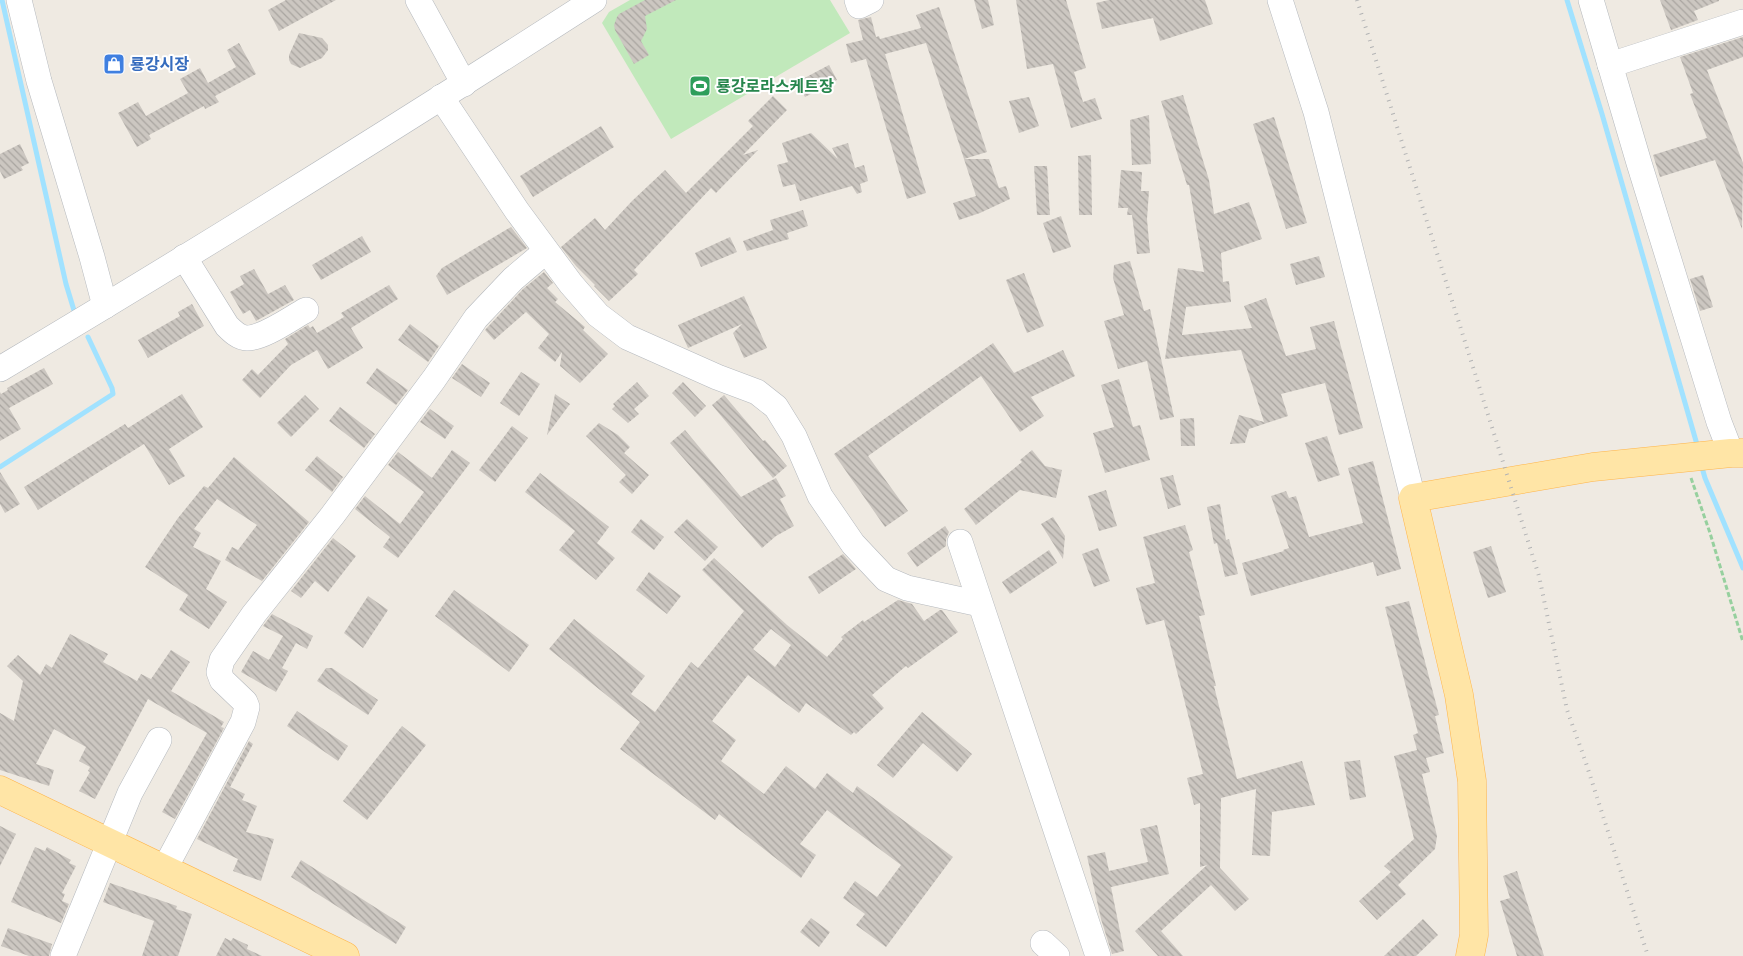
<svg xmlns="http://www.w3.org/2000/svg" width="1743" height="956" viewBox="0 0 1743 956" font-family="'Exo 2','Noto Sans KR',sans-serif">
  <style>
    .grass { fill: #c1e9bb }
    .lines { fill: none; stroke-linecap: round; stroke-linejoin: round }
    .stream { stroke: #a1e2ff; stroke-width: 5 }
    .building { fill: url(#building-back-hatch); fill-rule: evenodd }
    .minor-casing { stroke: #b5b9be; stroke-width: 26 }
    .major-casing { stroke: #ffb54a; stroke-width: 29 }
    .path { stroke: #96d09e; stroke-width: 3; stroke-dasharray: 5 2.5; stroke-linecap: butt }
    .minor { stroke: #fff; stroke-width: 25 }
    .major { stroke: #ffe5a6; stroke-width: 28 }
    .rail { stroke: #b2b3b4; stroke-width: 4; stroke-dasharray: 1 6; stroke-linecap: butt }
    .labels { text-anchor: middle; stroke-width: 4; stroke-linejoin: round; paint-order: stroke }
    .shop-label { font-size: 16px; font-weight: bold; fill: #366cbe; stroke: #fff; text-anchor: start }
    .leisure-label { font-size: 16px; font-weight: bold; fill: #27864d; stroke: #fff; text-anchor: start }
  </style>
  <defs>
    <pattern id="building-back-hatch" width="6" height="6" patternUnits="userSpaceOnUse" patternTransform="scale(1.25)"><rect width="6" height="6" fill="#ccc7c1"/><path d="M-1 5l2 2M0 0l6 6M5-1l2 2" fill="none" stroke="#a9a5a0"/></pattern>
  </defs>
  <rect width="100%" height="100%" fill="#efeae2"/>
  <!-- grass -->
  <path class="grass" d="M630,0H830L850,33L671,139L602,23L609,12Z"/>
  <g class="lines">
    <!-- stream -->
    <g class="stream">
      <path d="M2,0L66,284L76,317"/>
      <path d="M1567,0L1602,114L1698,448"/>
      <path d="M1701,464L1705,478L1743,568"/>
      <path d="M0,467L113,394L112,388L88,337"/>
    </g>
  </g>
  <!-- building -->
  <g class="building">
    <path d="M286,0H336L279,31L268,10Z"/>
    <path d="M645,0H676L645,16L647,29L641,41L649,55L634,64L615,30L614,25L617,17L619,14Z"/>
    <path d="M974,0H988L994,25L982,29Z"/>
    <path d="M1016,0H1066L1086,68L1074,72L1083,102L1095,98L1102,119L1071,128L1053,64L1027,69Z"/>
    <path d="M1109,0H1205L1213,24L1160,41L1153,18L1102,29L1096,3Z"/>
    <path d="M1660,0H1719V1L1694,11L1698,20L1671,30Z"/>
    <path d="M939,7L987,152L964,159L926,43L885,54L926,193L907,199L866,59L851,63L846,44L863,40L858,20L871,17L876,37L879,36L880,39L921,28L916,15Z"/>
    <path d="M299,33L322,38L328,45V50L322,58L300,68L291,64L289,60V55Z"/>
    <path d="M1743,37V57L1707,70L1743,163L1742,229L1715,160L1660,177L1653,155L1707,138L1690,94L1693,93L1680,57Z"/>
    <path d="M239,43L256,74L215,96L219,102L205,109L204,106L149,135L151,139L137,147L118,113L138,102L146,116L188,93L180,79L200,68L208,83L236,67L227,50Z"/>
    <path d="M829,65L837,80L805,97L797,82Z"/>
    <path d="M1183,95L1209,180L1214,214L1249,202L1262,239L1221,253L1223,282L1229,281L1231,302L1186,307L1182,335L1252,328L1244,306L1266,298L1286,356L1316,349L1310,327L1334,321L1363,428L1339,435L1325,383L1281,394L1288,416L1249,429L1245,443L1230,444L1239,415L1264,422L1241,350L1165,359L1178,268L1204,272L1189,185H1187L1161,101Z"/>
    <path d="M773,96L787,110L743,155L758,150L716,193L711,188L634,270L638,274L609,301L594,286L595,285L576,266L561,247L595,218L605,230L632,201L665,170L686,193L753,126L748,121Z"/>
    <path d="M1029,97L1039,126L1019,133L1009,101Z"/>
    <path d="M1149,115L1151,164L1132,165L1130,120Z"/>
    <path d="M1274,117L1307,223L1286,229L1253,124Z"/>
    <path d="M601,126L614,147L533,197L520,176Z"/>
    <path d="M811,133L838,159L832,148L848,143L855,168L864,165L868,181L860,184L862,192L857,194L852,186L800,201L795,184L783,187L777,165L788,162L782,143Z"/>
    <path d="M20,144L29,163L21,167L23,170L4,179L0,171V154Z"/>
    <path d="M1091,155L1092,215H1079L1078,156Z"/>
    <path d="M964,159H989L999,188L1006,186L1010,199L980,213L959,220L953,203L976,196Z"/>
    <path d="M1034,166H1047L1050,215H1037Z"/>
    <path d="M1121,170L1142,172L1141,191H1149L1147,219L1150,253L1137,254L1132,215H1127L1128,208H1118Z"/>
    <path d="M803,210L808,226L787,233L789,239L747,251L743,241L773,230L770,220Z"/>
    <path d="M1061,216L1071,247L1053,253L1043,223Z"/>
    <path d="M511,227L527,248L447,295L436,276L442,268Z"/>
    <path d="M362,236L371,252L321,280L312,265Z"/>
    <path d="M730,237L737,252L701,267L695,253Z"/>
    <path d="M1319,256L1325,277L1296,285L1290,264Z"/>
    <path d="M1130,261L1144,311L1150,309L1174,417L1160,420L1147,361L1118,369L1104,321L1124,315L1113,278L1114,265Z"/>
    <path d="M254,269L268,294L285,285L294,300L256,321L250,310L243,314L230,292L244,284L240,276Z"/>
    <path d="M544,272L553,283L547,288L558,299L555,302L585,327L583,330L608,354L580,383L560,366L562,352L555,362L538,348L549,334L526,312L494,340L485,330L523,289Z"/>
    <path d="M1024,273L1044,326L1027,333L1006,280Z"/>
    <path d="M1703,275L1713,307L1700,311L1690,279Z"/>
    <path d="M389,285L398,299L351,328L363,348L328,369L317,350L291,365L260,398L242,380L252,369L258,375L288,344L285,339L308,325L310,328L313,326L317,333L344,317L341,313Z"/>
    <path d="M744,296L767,348L744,358L733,333L742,324L688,348L678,325Z"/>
    <path d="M192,304L204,326L148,358L138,340L180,316L178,312Z"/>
    <path d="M410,324L439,346L428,362L398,340Z"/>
    <path d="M993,343L1014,373L1063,350L1075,376L1031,397L1044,416L1020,432L981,376L868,456L908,511L885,527L834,454Z"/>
    <path d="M462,364L490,383L481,397L452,378Z"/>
    <path d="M44,368L53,384L9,408L21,429L0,441V392L1,394L8,390L7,388Z"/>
    <path d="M377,368L408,390L396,405L366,383Z"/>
    <path d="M521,372L540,384L519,416L500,403Z"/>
    <path d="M1119,379L1133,427L1140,425L1150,460L1105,473L1093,433L1114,427L1101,385Z"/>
    <path d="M637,382L649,396L634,409L639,414L628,423L612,409L615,406L613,404Z"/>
    <path d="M683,382L706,406L695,417L672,393Z"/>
    <path d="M182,394L203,427L169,449L185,476L169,485L144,444L38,510L24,487L125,424L128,428Z"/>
    <path d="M555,394L570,404L547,435Z"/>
    <path d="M305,395L319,409L291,437L277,423Z"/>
    <path d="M724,395L763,441L765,440L787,466L773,478L712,405Z"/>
    <path d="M340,407L375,434L364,448L329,421Z"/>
    <path d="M430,409L454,426L445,439L420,422Z"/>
    <path d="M1194,418L1195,446H1181L1180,419Z"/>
    <path d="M599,423L618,435L630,447L624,453L649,475L632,494L619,482L626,475L586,436Z"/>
    <path d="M512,426L528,438L495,482L479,470Z"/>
    <path d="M685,430L741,497L776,478L786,496L780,499L794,526L776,536L762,548L670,443Z"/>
    <path d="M1327,436L1340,475L1318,482L1305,443Z"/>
    <path d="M452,450L470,463L398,558L383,547L390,537L355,509L365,496L400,524L424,492L388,465L398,452L432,478Z"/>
    <path d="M1032,450L1045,466L1062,470L1056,498L1020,490L976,525L964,509L1022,462L1020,460Z"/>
    <path d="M317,456L343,477L332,492L305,470Z"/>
    <path d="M234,457L309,522L262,581L225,560L232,547L238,550L257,525L217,499L194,529L201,533L193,547L221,561L206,589L227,602L209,629L179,610L188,595L145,567L178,518L204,486L208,488Z"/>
    <path d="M1373,461L1401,569L1377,576L1373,562L1251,596L1242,563L1284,551L1283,550L1289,548L1271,496L1286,491L1289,498L1296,496L1309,537L1363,523L1348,468Z"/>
    <path d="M0,472L20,504L5,513L0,504Z"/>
    <path d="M540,473L609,527L597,543L615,558L596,580L559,550L575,531L525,492Z"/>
    <path d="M1173,475L1181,505L1168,509L1160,478Z"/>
    <path d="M1106,490L1117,526L1099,531L1088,496Z"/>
    <path d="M1220,504L1226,540L1229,539L1238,574L1225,577L1217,543L1214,544L1207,507Z"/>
    <path d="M1053,517L1065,536L1063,559L1041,524Z"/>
    <path d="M641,519L664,537L654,550L631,532Z"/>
    <path d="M687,519L718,547L705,561L674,532Z"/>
    <path d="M1185,525L1193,550L1189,552L1205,615L1199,616L1216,686H1214L1237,779L1302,761L1315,805L1272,812L1270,856L1252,855L1256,789L1221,798L1220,868L1249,899L1235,911L1211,885L1161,931L1183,956H1158L1135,931L1207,865L1200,867V803L1194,805L1187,778L1203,774L1164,620L1146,625L1136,588L1155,583L1143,537Z"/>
    <path d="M945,526L949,532L946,539V546L917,567L907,553Z"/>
    <path d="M333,538L356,556L328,592L315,581L301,598L291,591Z"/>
    <path d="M1491,546L1506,592L1488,598L1473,552Z"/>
    <path d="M1098,548L1110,581L1094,587L1082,554Z"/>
    <path d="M1049,550L1057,563L1010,594L1002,582Z"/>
    <path d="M843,554L856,569L819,594L808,577Z"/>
    <path d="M714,558L787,625L827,657L843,639L841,637L863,620L864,622L898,600L912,604L924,621L940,610H942L958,632L908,668L906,666L872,695L884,708L856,734L854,732L851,735L806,703L799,713L748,675L712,721L736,740L721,761L764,794L786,766L815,789L827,773L853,793L857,786L953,857L886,947L856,925L865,914L843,898L855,881L877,897L901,865L827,810L800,844L816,855L801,878L719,814L715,820L620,749L640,722L549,649L574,619L645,676L631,694L655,712L691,662L698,668L744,611L702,570ZM771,629L791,645L775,667L753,649Z"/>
    <path d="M649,572L681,596L667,614L636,590Z"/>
    <path d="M454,590L529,645L509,672L435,616Z"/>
    <path d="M368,596L388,610L363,648L344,633Z"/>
    <path d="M1409,601L1439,715L1435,716L1444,753L1426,758L1430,772L1422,774L1437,836L1435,849L1398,885L1406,894L1377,920L1359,901L1391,872L1384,866L1414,839L1394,756L1417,750L1413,735L1418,733L1385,607Z"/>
    <path d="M272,614L313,636L307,649L296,643L282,668L288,671L276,692L241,672L253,651L269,660L283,636L263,626Z"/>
    <path d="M70,634L108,654L103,662L137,681L141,674L151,679L171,650L190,662L171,691L224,722L221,727L224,728L175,819L162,812L207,733L148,699L95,799L79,791L90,772L88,771L90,767L79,761L86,747L54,729L36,764L54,770L49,786L0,770V713L14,721L23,681L7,666L18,655L40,675L46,664L52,668Z"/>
    <path d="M326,668H332L378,700L368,715L317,681Z"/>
    <path d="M297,711L348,746L338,761L287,726Z"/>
    <path d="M922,712L972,754L957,772L923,743L893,778L877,765Z"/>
    <path d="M402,726L426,745L367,820L343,801Z"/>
    <path d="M249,741L253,744L230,787L245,794L242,800L257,806L246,832L274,839L261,881L233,871L238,859L197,839Z"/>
    <path d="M1360,760L1366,797L1350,800L1344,762Z"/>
    <path d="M1157,825L1169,874L1111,887L1124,951L1112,954L1101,919L1087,856L1105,852L1109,871L1148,862L1140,829Z"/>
    <path d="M0,826L16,834L0,866Z"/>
    <path d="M35,847L45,851L47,847L71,860L69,863L76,866L62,893L65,894L62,901L69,904L61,923L11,902Z"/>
    <path d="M301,860L406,927L396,944L291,877Z"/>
    <path d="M1517,871L1541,946L1544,956H1517L1500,901L1510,898L1503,876Z"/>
    <path d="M110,883L177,906L176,909L192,914L178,956H142L154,921L103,902Z"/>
    <path d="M811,918L830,932L819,947L800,932Z"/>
    <path d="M1423,919L1438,935L1416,956H1384Z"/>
    <path d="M8,928L52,944L49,956H29L1,946Z"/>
    <path d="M225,938L231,941L233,938L248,945L247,949L262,956H216Z"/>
  </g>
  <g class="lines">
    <!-- minor casing -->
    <g class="minor-casing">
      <g id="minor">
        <path d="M19,0L39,81L92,257L105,306"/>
        <path d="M418,0L464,84"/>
        <path d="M857,0L859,6L871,0"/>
        <path d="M1280,0L1316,112L1413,498"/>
        <path d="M1591,0L1639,163L1719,422L1731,453"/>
        <path d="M1610,65L1743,22"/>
        <path d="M441,97L517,211L571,284L598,315L627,337L717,377L757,392L776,407L794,436L820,496L853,544L886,579L907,588L980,604"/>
        <path d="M184,257L227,326C232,331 239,338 247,338C264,338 291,318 306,310"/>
        <path d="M0,369C200,250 398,126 594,0"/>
        <path d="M960,542L1098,956"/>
        <path d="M165,868L243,722L247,707L245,702L222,680L219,672L222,660L254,614L332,516L434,379L476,318L513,279L546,251"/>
        <path d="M1043,943L1057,956"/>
        <path d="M63,956L130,793L159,740"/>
      </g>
    </g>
    <!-- major casing -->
    <g class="major-casing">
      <g id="major">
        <path d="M0,790L345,956"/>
        <path d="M1470,956L1474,935L1472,781L1459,695L1413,498L1593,467L1731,453H1743"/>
      </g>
    </g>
    <!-- path -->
    <path class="path" d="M1691,478L1710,533L1743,642"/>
    <!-- minor -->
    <use href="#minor" class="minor"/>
    <!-- major -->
    <use href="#major" class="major"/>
    <!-- rail -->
    <path class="rail" d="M1357,0L1539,576L1567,710L1585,760L1648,956"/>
  </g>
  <!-- icons -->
  <defs>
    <g id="shop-square" transform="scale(1.125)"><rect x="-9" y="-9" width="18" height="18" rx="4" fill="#3f7fe0" stroke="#fff"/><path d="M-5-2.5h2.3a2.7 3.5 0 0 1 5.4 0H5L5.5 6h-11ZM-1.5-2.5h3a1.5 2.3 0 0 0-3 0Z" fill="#fff"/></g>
    <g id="stadium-square" transform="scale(1.125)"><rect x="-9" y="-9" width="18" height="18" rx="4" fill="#2e9e5b" stroke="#fff"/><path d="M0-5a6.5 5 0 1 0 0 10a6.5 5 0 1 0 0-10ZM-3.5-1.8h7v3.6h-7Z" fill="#fff"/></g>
  </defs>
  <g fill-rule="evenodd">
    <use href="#shop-square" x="114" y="64"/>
    <use href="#stadium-square" x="700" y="86"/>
  </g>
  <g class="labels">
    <!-- shop labels -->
    <g class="shop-label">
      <text x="130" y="70">룡강시장</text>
    </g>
    <!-- leisure labels -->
    <g class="leisure-label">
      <text x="716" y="92">룡강로라스케트장</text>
    </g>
  </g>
</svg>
